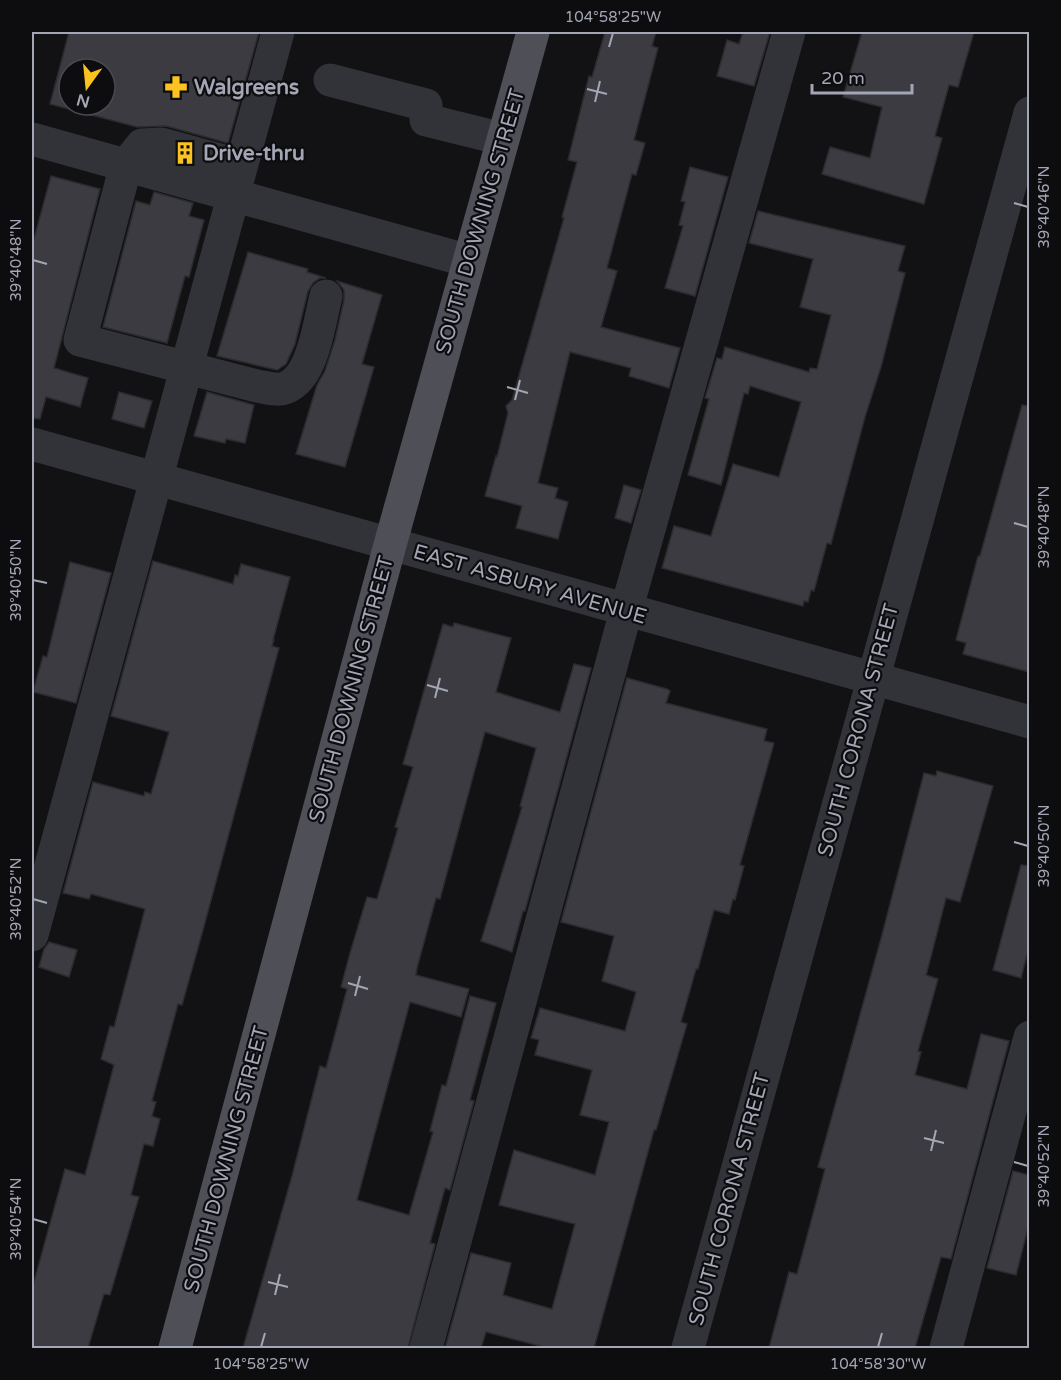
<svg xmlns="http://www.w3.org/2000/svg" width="1061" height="1380" viewBox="0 0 1061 1380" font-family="'Varela Round',sans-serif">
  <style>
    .building { fill: #3c3b41; stroke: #2c2b2f; stroke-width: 1.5; fill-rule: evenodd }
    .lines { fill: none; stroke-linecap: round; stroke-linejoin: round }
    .minor { stroke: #323338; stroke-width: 33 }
    .major { stroke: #4e4f57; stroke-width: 33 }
    .ticks { fill: none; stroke: #a2a6b5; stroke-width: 2 }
    .labels { text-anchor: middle; stroke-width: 4.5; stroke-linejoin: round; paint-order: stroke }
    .poi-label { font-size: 21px; font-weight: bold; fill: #a2a6b5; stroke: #0d0c0e; text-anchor: start }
    .street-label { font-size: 21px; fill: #a2a6b5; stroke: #0d0c0e }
    .neatline { fill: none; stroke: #a2a6b5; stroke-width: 2 }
    .ticks-label { font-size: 15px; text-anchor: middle; fill: #a2a6b5 }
  </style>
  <rect width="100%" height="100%" fill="#121113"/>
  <!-- building -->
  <g class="building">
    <path d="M69,32H259L228,143L166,126L137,127L50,104ZM69,69H105V105H69Z"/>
    <path d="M605,32H656L652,46L658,48L634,140L645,143L636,175L632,174L607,268L617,271L601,327L680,348L669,388L629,376L631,368L570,352L538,483L558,488L555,498L568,502L558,539L516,528L522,506L485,496L496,456L497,457L508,413L506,406L512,400L564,218L562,217L577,162L568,160L589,76L592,77Z"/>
    <path d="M743,32H770L754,86L717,76L727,40L739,44Z"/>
    <path d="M862,32H974L958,87L949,85L935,136L942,138L924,204L822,174L830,147L870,158L882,107L843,97Z"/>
    <path d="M690,167L728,177L695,296L665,288L683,226L679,225L685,202L681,201Z"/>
    <path d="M51,176L100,189L54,368L88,378L80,407L46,397L40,419L32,418V246Z"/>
    <path d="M154,192L193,203L189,216L204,220L189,277L185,276L167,343L103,327L136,201L150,205Z"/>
    <path d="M758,211L905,246L898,271L905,273L881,367L865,417L831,544L827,543L814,591L811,590L808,602L804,601L803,606L662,568L674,526L711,536L733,464L779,477L801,402L750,386L748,394L744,393L721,485L688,475L709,399L705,398L717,358L722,359L725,347L809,372L810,368L817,369L831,315L800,307L813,259L749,243Z"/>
    <path d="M248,252L308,269L307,272L326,278H320L313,283L308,291L295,344L286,364L277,370L217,356Z"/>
    <path d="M337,281L382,295L362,364L374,367L345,467L296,454L317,385L325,371L335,340L344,300V290Z"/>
    <path d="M119,392L152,401L144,428L112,419Z"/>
    <path d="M207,392L254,405L245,443L226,439L225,443L194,436Z"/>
    <path d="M1022,405L1029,406V672L963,654L966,643L956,640L978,556H980Z"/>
    <path d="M624,485L641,490L631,523L615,518Z"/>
    <path d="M153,561L233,584L235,575L238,576L241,564L290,577L273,640H274L272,646L279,648L203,930L182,1005L178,1004L152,1101L156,1102L152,1116L160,1119L153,1146L144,1144L131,1195L139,1197L110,1295L104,1294L88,1348H32V1289L65,1169L85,1175L114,1065L101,1059L110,1026L114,1027L145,909L91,894L89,899L63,893L93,782L144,796L145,792L151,794L169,732L111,716Z"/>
    <path d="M70,562L111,573L76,703L33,692L43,656L47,657Z"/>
    <path d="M454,623L511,638L496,692L560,712L574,664L591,668L525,911H523L512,952L481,941L522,807L520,806L536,748L485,732L440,899L436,898L417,968L416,975L469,989L461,1017L410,1002L357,1200L409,1215L433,1132L430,1131L442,1085L446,1086L470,996L496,1003L470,1100L474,1101L450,1190L445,1188L430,1243L435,1244L408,1348H243L292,1176L320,1066L326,1068L347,989L341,987L350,953L367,897L377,899L398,828L395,827L413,767L403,764L443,624L453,627Z"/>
    <path d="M627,678L667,689L670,691L666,703L767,729L764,741L774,743L740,865L744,866L735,900L733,899L729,914L714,910L698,969H696L681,1022L687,1024L656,1130H654L594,1348H548L486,1332L481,1348H445L471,1253L511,1263L503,1295L552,1309L575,1224L499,1205L514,1150L595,1175L609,1122L580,1115L592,1070L535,1055L539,1040L531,1038L540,1008L625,1031L636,992L602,981L614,936L561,922Z"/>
    <path d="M937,771L993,786L960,902L946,898L927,972L926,975L938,979L918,1051L921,1052L915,1075L967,1089L981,1034L1009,1041L951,1259L941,1257L915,1348H769L789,1272L797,1274L825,1169L818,1167L882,935L924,773L936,776Z"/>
    <path d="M1021,865L1029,866V947L1021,978L993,970Z"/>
    <path d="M49,942L77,950L69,977L39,967L44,949Z"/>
    <path d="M1013,1171L1029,1175V1224L1016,1275L987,1268Z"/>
  </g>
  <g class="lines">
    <!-- minor -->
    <g class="minor">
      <path d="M330,80L426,105V120L503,139"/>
      <path d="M32,139L469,261"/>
      <path d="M241,166L161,144L142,145L126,165L80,340L257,386C264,387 274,390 281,389C313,383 319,323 326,296"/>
      <path d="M32,444L1030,722"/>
      <path d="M32,935L278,32"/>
      <path d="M426,1348L626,611L789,32"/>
      <path d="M688,1348L1030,113"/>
      <path d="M946,1348L1030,1037"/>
    </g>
    <!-- major -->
    <path class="major" d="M175,1348L390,545L533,32"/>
  </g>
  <!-- ticks -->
  <path class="ticks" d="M609,47L613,33M587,89L607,94M595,102L600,81M1014,203L1028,207M33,260L47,264M507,387L528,393M515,400L520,380M1014,523L1028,527M33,580L47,583M427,685L448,691M435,698L440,678M1014,842L1028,846M33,899L47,903M348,983L368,989M355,996L360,976M924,1138L944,1143M931,1151L936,1130M1014,1162L1028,1166M33,1219L47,1223M268,1282L288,1287M275,1295L280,1274M261,1347L265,1333M878,1347L882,1333"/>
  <!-- icons -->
  <defs>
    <g id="pharmacy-bare" transform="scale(1.8)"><path d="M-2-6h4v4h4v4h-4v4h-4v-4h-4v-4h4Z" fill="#fcc320" stroke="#0d0c0e" stroke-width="2.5" paint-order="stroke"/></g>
    <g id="building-bare" transform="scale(1.8)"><path d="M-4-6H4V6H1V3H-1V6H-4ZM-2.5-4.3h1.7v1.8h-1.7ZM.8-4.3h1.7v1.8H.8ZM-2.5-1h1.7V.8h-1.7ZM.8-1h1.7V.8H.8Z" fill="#fcc320" stroke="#0d0c0e" stroke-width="2.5" paint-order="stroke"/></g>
  </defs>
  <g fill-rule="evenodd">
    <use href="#pharmacy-bare" x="176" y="87"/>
    <use href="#building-bare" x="185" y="153"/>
  </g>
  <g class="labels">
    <!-- poi labels -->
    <g class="poi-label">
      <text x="194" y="94">Walgreens</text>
      <text x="203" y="160">Drive-thru</text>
    </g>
    <!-- street labels -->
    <g class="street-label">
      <text transform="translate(480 221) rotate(-74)" y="7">SOUTH DOWNING STREET</text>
      <text transform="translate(530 584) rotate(16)" y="7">EAST ASBURY AVENUE</text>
      <text transform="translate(351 689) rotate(-75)" y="7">SOUTH DOWNING STREET</text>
      <text transform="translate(858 730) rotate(-75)" y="7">SOUTH CORONA STREET</text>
      <text transform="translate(226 1159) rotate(-75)" y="7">SOUTH DOWNING STREET</text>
      <text transform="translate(729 1199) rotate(-75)" y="7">SOUTH CORONA STREET</text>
    </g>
  </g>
  <!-- border -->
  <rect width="1061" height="1380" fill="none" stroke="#0d0c0e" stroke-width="66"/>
  <!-- north arrow -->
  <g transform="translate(87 87) rotate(195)"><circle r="28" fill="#0d0c0e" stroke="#494a51" stroke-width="1.5"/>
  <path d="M0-4.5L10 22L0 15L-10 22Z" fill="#fcc320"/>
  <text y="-9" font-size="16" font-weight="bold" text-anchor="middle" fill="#a2a6b5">N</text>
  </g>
  <!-- scale -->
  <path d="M812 84v9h100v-9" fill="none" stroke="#a2a6b5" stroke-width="3"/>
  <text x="821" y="84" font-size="18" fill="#a2a6b5" stroke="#0d0c0e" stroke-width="4.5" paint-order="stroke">20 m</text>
  <rect x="33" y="33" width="995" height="1314" class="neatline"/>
  <g class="ticks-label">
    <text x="613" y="22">104°58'25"W</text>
    <text transform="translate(1044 207) rotate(-90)" y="5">39°40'46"N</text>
    <text transform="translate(16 260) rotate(-90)" y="5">39°40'48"N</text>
    <text transform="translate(1044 527) rotate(-90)" y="5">39°40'48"N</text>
    <text transform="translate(16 580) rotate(-90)" y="5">39°40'50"N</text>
    <text transform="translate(1044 846) rotate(-90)" y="5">39°40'50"N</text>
    <text transform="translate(16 899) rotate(-90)" y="5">39°40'52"N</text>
    <text transform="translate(1044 1166) rotate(-90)" y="5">39°40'52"N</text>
    <text transform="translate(16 1219) rotate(-90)" y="5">39°40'54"N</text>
    <text x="261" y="1369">104°58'25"W</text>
    <text x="878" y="1369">104°58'30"W</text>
  </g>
</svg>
